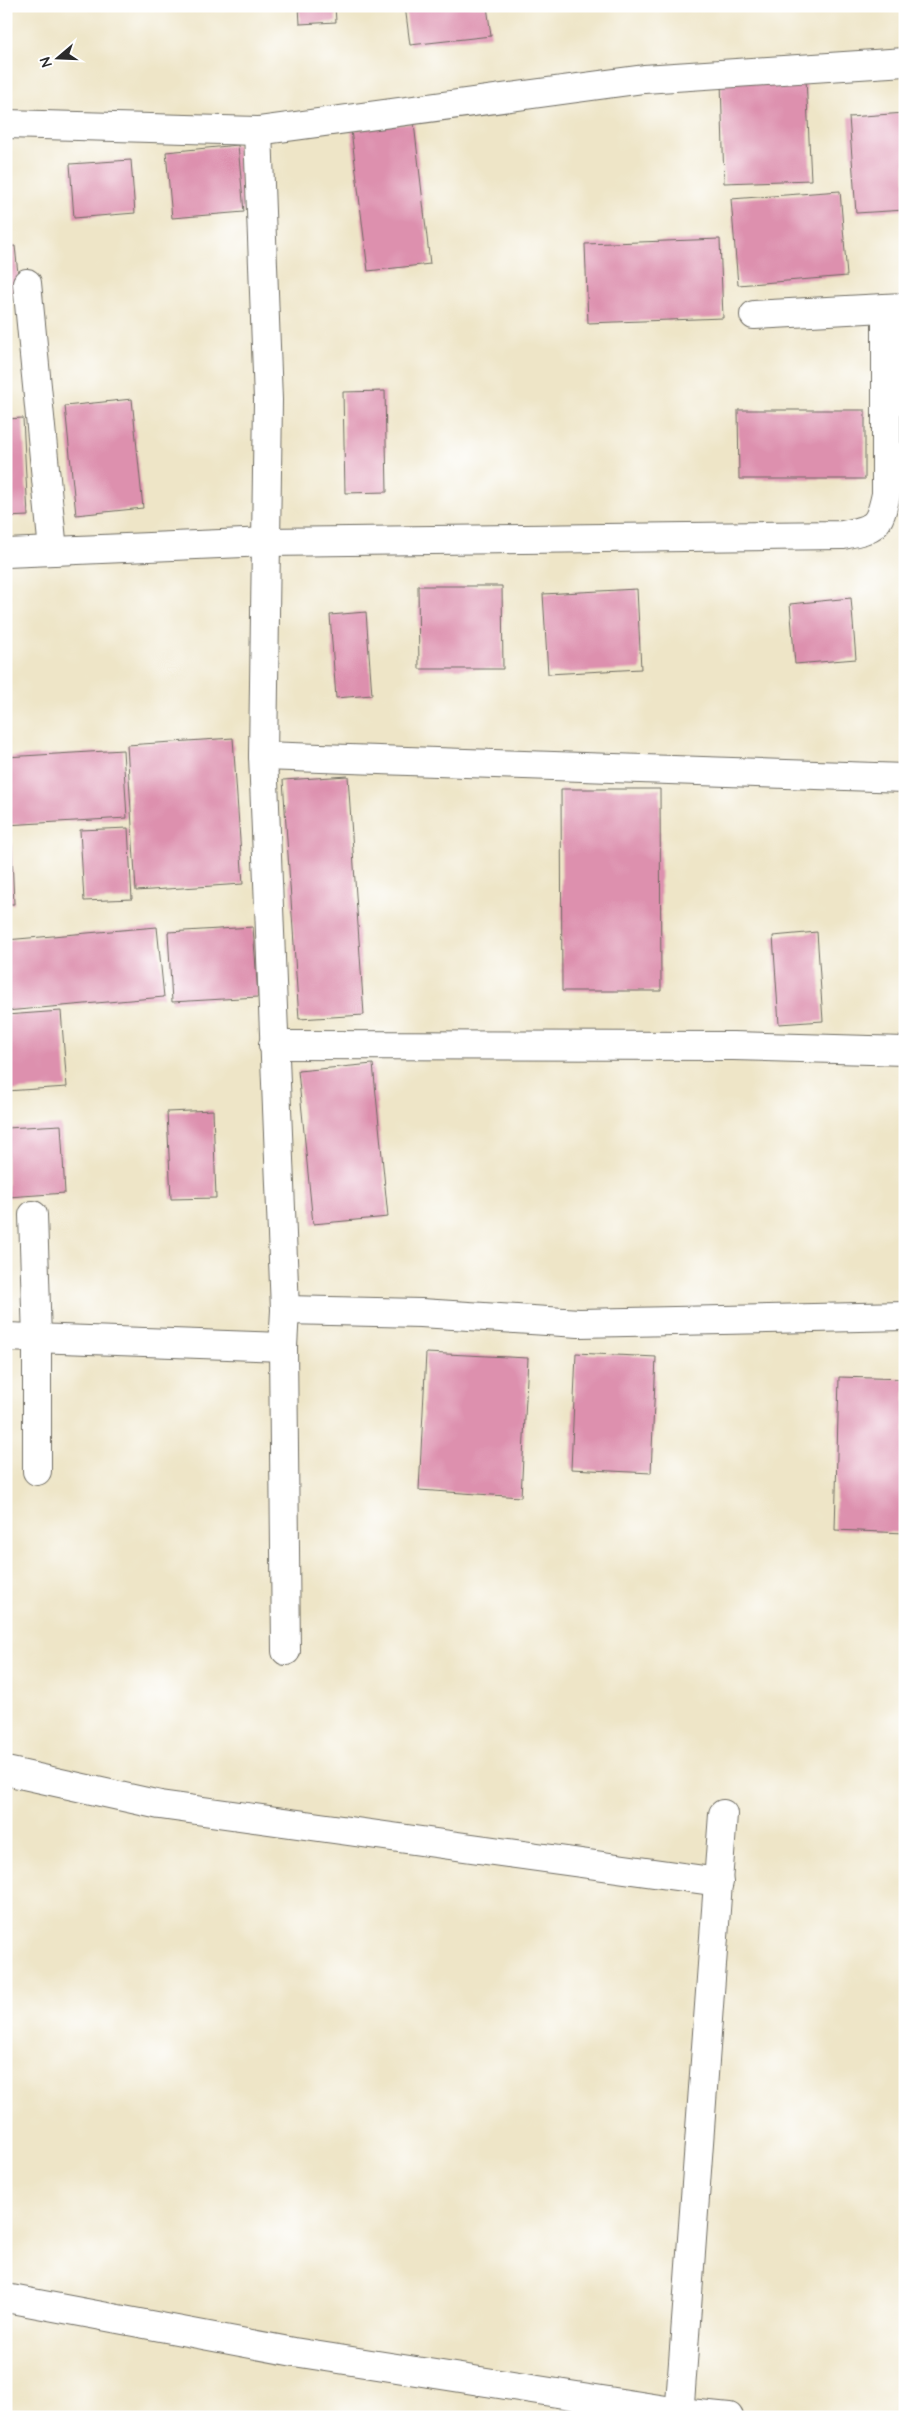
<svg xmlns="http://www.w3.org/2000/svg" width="911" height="2423" viewBox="0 0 911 2423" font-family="'Architects Daughter',sans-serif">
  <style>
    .building { fill: #dd90ae }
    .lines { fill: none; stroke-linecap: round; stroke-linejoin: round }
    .street-casing { stroke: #6f6c62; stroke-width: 30 }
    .street { stroke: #fff; stroke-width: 28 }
  </style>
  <rect width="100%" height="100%" fill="#fff"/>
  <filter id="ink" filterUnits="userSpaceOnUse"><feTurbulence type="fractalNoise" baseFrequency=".02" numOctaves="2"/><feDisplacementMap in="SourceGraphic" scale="10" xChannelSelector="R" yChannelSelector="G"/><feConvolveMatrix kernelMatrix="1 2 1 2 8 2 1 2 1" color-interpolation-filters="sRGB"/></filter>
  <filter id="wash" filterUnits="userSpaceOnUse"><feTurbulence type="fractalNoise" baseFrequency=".0096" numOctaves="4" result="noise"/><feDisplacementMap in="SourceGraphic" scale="20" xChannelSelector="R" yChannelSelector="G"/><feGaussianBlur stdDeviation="1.12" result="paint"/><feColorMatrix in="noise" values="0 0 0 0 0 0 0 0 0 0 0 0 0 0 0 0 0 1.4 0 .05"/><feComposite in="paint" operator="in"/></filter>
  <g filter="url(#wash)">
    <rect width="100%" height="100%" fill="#eee5c7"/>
    <g id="blocks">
      <!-- building -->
      <g class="building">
        <path d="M299,6H335L336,22L300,24Z"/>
        <path d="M405,6H487L491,36L410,45Z"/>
        <path d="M806,78L811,180L724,183L721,81Z"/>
        <path d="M905,113V210L856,213L849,117Z"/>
        <path d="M414,123L430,264L368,271L351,130Z"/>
        <path d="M238,145L244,212L172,218L166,152Z"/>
        <path d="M131,160L135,213L74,218L70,164Z"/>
        <path d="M840,191L847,276L738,285L731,199Z"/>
        <path d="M720,239L723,318L588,323L585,244Z"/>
        <path d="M15,246L20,292L6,294V247Z"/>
        <path d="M385,391L387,492L345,493L343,392Z"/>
        <path d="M132,399L143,508L76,515L65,406Z"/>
        <path d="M738,410H865V479H739Z"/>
        <path d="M23,418L28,516L6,517V419Z"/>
        <path d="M418,586H502L503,669H419Z"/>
        <path d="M637,589L641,669L548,674L543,594Z"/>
        <path d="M851,598L856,659L795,664L790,604Z"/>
        <path d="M366,612L372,695L336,698L330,615Z"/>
        <path d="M233,738L243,884L136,891L127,745Z"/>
        <path d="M123,750L127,818L6,825V757Z"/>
        <path d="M348,776L364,1015L299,1019L283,780Z"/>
        <path d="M561,789H660L661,991H562Z"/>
        <path d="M128,828L132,899L84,901L80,830Z"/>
        <path d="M6,832H11L14,904H6Z"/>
        <path d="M157,927L164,997L6,1011V940Z"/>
        <path d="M253,927L258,997L172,1002L168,932Z"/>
        <path d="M817,932L823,1021L779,1024L773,936Z"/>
        <path d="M61,1011L67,1087L6,1091V1015Z"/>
        <path d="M373,1064L388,1217L313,1224L298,1071Z"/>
        <path d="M213,1110L216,1198L171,1199L167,1112Z"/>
        <path d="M61,1125L65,1193L8,1197L6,1128Z"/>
        <path d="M426,1353L528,1358L521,1497L419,1490Z"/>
        <path d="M576,1353L656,1357L651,1473L571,1469Z"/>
        <path d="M839,1377L905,1379V1533L835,1530Z"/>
      </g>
    </g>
  </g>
  <g filter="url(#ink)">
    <use href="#blocks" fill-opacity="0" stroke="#6f6c62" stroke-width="1"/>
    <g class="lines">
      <!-- street casing -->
      <g class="street-casing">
        <g id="street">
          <path d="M6,124L258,131L644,79L905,62"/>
          <path d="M258,131L268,400L263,756L285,1310L283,1347L286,1651"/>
          <path d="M27,283L53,551"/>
          <path d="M754,315L903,307"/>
          <path d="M6,553L266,542L843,535C876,528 879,527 886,494V308"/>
          <path d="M263,756L905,778"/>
          <path d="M273,1045L733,1046L905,1051"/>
          <path d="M33,1215L37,1338V1471"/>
          <path d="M285,1310L421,1313L579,1323L905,1316"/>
          <path d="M6,1337L283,1347"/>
          <path d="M6,1771L160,1805L719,1882"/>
          <path d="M6,2298L294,2352L679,2412L729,2417"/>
          <path d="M679,2417L723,1814"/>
        </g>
      </g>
      <!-- street -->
      <use href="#street" class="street"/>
    </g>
  </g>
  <!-- margin -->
  <rect width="911" height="2423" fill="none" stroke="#fff" stroke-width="25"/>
  <!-- north arrow -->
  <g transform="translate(58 58) rotate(251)" stroke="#ffffff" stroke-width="4" paint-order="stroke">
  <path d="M0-4L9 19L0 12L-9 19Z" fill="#2b2b2b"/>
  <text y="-8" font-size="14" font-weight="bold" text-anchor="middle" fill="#2b2b2b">N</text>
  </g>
</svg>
